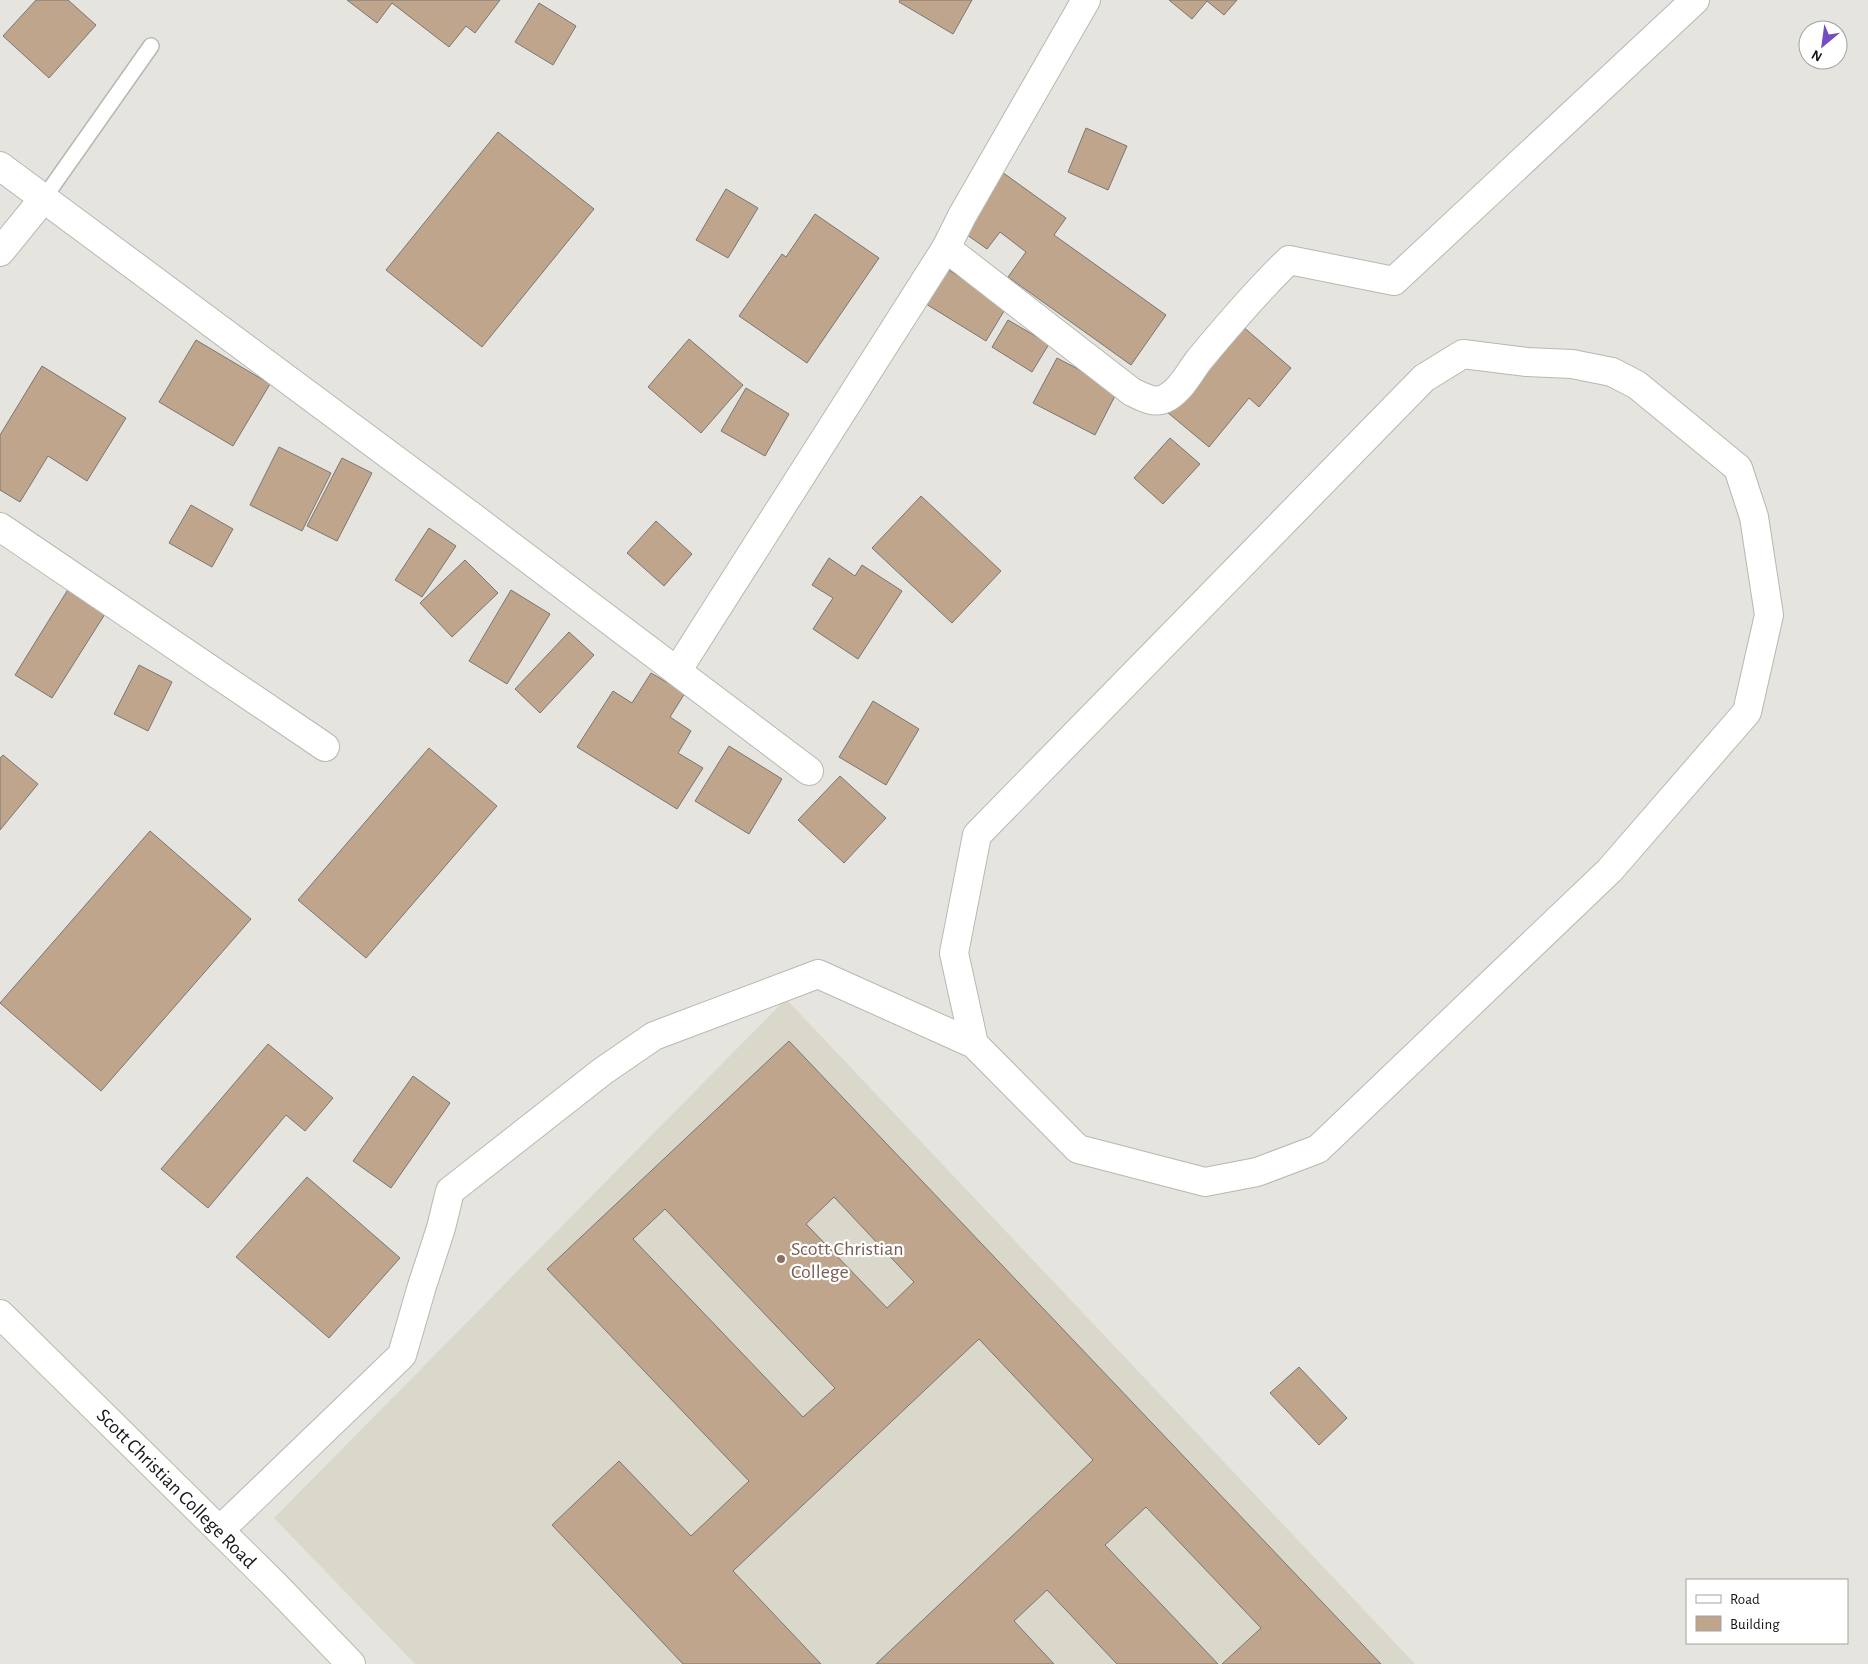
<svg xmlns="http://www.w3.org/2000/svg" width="1868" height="1664" viewBox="0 0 1868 1664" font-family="'Alegreya Sans',sans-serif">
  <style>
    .built { fill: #dad7cb }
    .building { fill: #bfa58c; stroke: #7a7673; fill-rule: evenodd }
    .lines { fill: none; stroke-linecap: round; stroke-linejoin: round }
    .lane-casing { stroke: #b8b7b2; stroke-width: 18 }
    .street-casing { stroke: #b8b7b2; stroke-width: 30 }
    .lane { stroke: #fff; stroke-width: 15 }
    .street { stroke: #fff; stroke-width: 28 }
    .education-dot { fill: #8d6e63; stroke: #fff; stroke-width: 2 }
    .labels { text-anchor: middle; stroke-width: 4.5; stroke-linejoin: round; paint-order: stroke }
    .education-label { font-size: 20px; fill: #785e54; stroke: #fff; text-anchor: start }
    .street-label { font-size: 20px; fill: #161614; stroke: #fff }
  </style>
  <rect width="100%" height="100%" fill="#e5e4df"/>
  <!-- built -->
  <path class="built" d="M786,999L1415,1664H415L274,1518Z"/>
  <!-- building -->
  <g class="building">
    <path d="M36,0H68L96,25L49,78L3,36Z"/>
    <path d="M347,0H500L475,33L466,26L449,47L392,3L377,23Z"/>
    <path d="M900,0H972L953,34L899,2Z"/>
    <path d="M1169,0H1237L1224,15L1207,1L1192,19Z"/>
    <path d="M539,3L576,26L553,65L515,42Z"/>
    <path d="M1086,128L1127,146L1108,190L1068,172Z"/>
    <path d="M498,132L594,209L482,347L386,270Z"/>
    <path d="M995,167L1066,218L1054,235L1166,315L1131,365L1008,277L1026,252L1000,232L987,249L953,225Z"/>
    <path d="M726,189L758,208L728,258L696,240Z"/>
    <path d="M815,214L879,258L807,363L739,316L782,254L786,257Z"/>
    <path d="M939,264L1007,306L986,341L918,299Z"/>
    <path d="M1008,320L1049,344L1032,372L992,347Z"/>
    <path d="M1241,325L1291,368L1259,407L1249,398L1209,447L1167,412Z"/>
    <path d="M689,339L743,385L701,433L648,387Z"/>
    <path d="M196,340L270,384L233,446L159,402Z"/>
    <path d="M1057,358L1118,390L1095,435L1033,403Z"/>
    <path d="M42,366L126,418L87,481L48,456L20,502L0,490V435Z"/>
    <path d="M746,388L789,414L765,456L721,431Z"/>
    <path d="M1170,438L1200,464L1163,504L1134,478Z"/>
    <path d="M279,447L331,473L302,531L250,505Z"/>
    <path d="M342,458L372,473L337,541L307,526Z"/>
    <path d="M921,496L1001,571L952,623L872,548Z"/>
    <path d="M191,505L233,529L212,567L169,543Z"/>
    <path d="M656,521L692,554L664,586L627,553Z"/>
    <path d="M429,528L456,546L422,597L395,580Z"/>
    <path d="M829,558L855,576L862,565L902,591L858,659L813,629L833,598L812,585Z"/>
    <path d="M465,560L498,593L452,637L420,603Z"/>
    <path d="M72,583L110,606L52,698L15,675Z"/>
    <path d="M511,590L550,614L507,684L469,661Z"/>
    <path d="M569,632L594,655L540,713L515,689Z"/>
    <path d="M139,665L172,682L148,731L114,714Z"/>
    <path d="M651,673L685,693L670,717L691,731L678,753L703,768L677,809L577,747L613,691L632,703Z"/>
    <path d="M873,701L919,729L886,785L839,757Z"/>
    <path d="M729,746L782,779L749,834L695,801Z"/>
    <path d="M429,748L497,806L366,958L298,900Z"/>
    <path d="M3,755L38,784L0,830V758Z"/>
    <path d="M840,776L886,818L844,863L798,820Z"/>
    <path d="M150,831L251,919L101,1091L0,1003Z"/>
    <path d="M789,1041L1381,1664H1222L1261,1628L1146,1507L1105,1545L1218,1664H1117L1047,1590L1014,1621L1054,1664H876L1093,1460L979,1339L733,1571L821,1664H683L552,1525L619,1461L691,1536L749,1481L547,1269ZM834,1197L914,1282L887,1308L806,1224ZM665,1209L835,1388L803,1417L633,1239Z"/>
    <path d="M268,1044L333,1098L305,1131L286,1115L208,1208L161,1169Z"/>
    <path d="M413,1076L450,1103L391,1188L353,1161Z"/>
    <path d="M307,1177L400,1258L329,1338L236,1257Z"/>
    <path d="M1299,1367L1347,1418L1319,1445L1270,1393Z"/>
  </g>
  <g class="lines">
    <!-- lane casing -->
    <g class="lane-casing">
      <path id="lane" d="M44,198L151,46"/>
    </g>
    <!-- street casing -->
    <g class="street-casing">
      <g id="street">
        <path d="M0,166L470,515L809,771"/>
        <path d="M946,248L1132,392C1141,396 1153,404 1164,399C1180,392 1189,373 1199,360C1228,325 1257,291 1289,260L1394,281L1695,0"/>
        <path d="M0,252L44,198"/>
        <path d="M0,527L325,747"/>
        <path d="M677,671L946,248L962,216L1086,0"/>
        <path d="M0,1314L273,1583L351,1664"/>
        <path d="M220,1530L402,1355L422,1286L441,1228L450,1191L603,1071L654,1036L818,974L974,1044L1078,1149L1205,1182L1257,1172L1318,1149L1610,870L1747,712L1769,615L1754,517L1738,468L1637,385L1612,372L1572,364L1527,362L1463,354L1424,378L977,835L954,953L974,1044"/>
      </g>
    </g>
    <!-- lane -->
    <use href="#lane" class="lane"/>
    <!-- street -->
    <use href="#street" class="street"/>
  </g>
  <!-- markers -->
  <circle class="education-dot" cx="781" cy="1259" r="5"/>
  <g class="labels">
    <!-- education labels -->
    <g class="education-label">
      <text x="791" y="1255">Scott Christian<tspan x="791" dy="23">College</tspan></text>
    </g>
    <!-- street labels -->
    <g class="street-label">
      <text transform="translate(177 1488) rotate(45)" y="7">Scott Christian College Road</text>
    </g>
  </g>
  <!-- legend -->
  <rect x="1686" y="1579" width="162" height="65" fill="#ffffff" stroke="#a2a2a1"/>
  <rect x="1696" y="1595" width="25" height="8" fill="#ffffff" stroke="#a2a2a1"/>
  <text x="1730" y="1604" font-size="15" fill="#161614">Road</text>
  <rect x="1696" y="1616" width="25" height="15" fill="#bfa58c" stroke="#a2a2a1"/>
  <text x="1730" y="1629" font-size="15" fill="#161614">Building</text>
  <!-- north arrow -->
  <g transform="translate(1823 45) rotate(209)"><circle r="24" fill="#ffffff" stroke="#a2a2a1"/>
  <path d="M0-4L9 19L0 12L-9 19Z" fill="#764cc4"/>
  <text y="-8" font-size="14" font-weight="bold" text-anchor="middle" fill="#161614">N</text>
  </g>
</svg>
